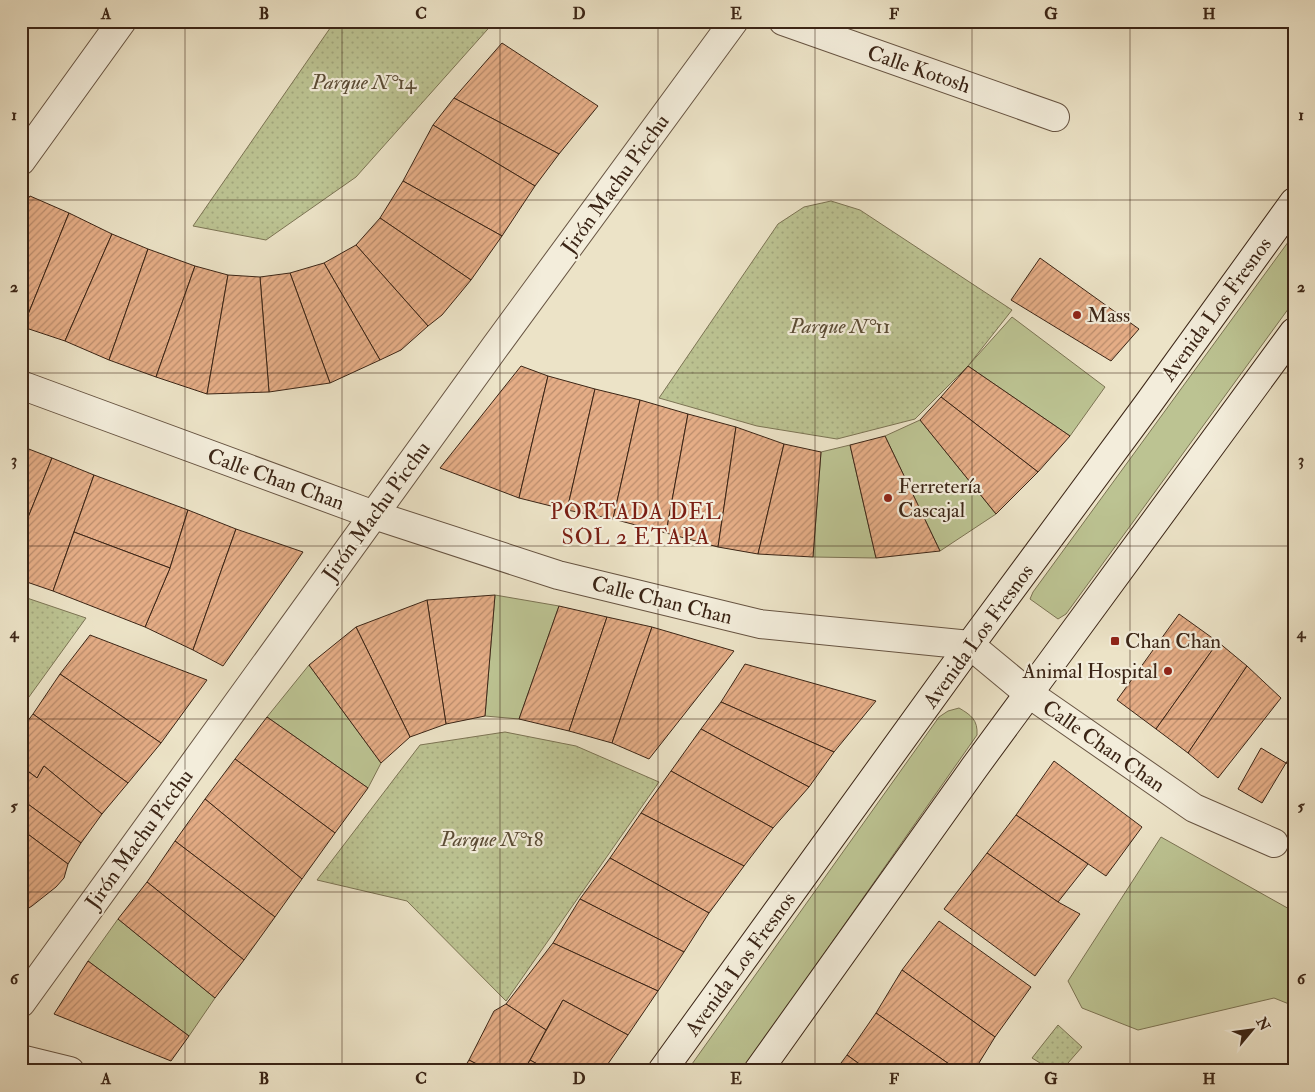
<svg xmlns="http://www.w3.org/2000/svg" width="1315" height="1092" viewBox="0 0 1315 1092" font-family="'IM FELL Double Pica',serif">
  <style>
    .grass { fill: #bcc392; stroke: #7c7454 }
    .park { fill: url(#park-dots); stroke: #7c7454 }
    .building { fill: url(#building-hatch); stroke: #3b2516 }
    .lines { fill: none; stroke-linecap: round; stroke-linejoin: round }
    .street-casing { stroke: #675442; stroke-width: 30 }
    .secondary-casing { stroke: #3b2516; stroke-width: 30 }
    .street { stroke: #f3eddb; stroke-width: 28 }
    .secondary { stroke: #f3eddb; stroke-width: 28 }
    .grid { fill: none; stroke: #3b2516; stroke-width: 1; stroke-opacity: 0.55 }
    .poi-dot { fill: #8f2418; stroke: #f3eddb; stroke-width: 2 }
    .labels { text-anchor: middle; stroke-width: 4.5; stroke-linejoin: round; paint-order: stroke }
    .street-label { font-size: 21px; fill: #3b2516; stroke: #f3eddb }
    .park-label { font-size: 21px; font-style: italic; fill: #5b4c35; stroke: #f3eddb }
    .poi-label { font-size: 21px; fill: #3b2516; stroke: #f3eddb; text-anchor: start }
    .neighbourhood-label { font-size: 22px; letter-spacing: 1px; fill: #7a1f14; stroke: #f3eddb }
    .neatline { fill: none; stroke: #3b2516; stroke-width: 2 }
    .grid-label { font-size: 16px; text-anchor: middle; font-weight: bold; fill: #3b2516 }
  </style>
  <defs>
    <pattern id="park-dots" width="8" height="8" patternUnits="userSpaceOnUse" patternTransform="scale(1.25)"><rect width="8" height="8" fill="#bcc392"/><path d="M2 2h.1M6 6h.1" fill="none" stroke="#a2a77d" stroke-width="1.8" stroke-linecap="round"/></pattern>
    <pattern id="building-hatch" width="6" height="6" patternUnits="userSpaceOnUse" patternTransform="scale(1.25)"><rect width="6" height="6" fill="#e5ad86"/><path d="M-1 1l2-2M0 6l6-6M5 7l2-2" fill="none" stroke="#bb8d6d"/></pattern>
  </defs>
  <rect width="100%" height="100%" fill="#ece3c7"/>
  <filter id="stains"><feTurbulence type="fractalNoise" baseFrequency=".004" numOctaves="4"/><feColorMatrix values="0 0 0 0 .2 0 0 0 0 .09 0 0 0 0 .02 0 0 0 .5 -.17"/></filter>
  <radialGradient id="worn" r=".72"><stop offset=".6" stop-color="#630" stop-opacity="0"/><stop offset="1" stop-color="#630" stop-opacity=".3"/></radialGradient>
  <!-- grass -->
  <g class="grass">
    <path d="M1294,234V301L1066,614L1058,619L1030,599L1033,592Z"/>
    <path d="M1012,317L1105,387L1070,436L968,366Z"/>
    <path d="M920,420L996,514L940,551L885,436Z"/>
    <path d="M850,445L876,558L813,557L821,452Z"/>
    <path d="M495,595L559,606L519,719L485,716Z"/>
    <path d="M309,665L381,763L368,788L267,717Z"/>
    <path d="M959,708C971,715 978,720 977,735L742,1071H687L939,717L948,711Z"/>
    <path d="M1161,837L1291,910L1294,909V1006L1274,998L1138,1030L1082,1008L1068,981Z"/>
    <path d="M118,919L215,998L189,1036L88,961Z"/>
  </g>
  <!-- park -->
  <g class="park">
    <path d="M335,21H495L356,177L266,240L193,226Z"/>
    <path d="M831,201L860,210L1012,310L968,366L915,419L837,439L757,426L659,398L778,224L804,207Z"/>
    <path d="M21,596L86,618L21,708Z"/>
    <path d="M505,732L576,746L659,782L506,1001L407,901L317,880L420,745Z"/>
    <path d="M1058,1025L1082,1047L1061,1071H1053L1032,1058Z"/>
  </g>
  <!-- building -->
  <g class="building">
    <path d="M502,43L598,106L559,154L454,98Z"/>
    <path d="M454,98L559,154L535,186L433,125Z"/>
    <path d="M433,125L535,186L502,236L403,181Z"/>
    <path d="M403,181L502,236L471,280L380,218Z"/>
    <path d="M30,196L69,213L23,327L21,326V209Z"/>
    <path d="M69,213L112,234L65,341L23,327Z"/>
    <path d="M380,218L471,280L442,315L428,326L356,245Z"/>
    <path d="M112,234L148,249L109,360L65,341Z"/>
    <path d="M356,245L428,326L401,350L380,360L324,263Z"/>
    <path d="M148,249L195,266L156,377L109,360Z"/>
    <path d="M1040,258L1139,329L1111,361L1011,300Z"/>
    <path d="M324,263L380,360L330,383L290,273Z"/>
    <path d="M195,266L228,275L207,394L156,377Z"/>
    <path d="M290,273L330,383L269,392L260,277Z"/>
    <path d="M228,275L260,277L269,392L207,394Z"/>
    <path d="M521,366L548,376L519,498L440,468Z"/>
    <path d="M968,366L1070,436L1038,472L941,397Z"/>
    <path d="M548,376L595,389L567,510L519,498Z"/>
    <path d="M595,389L640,400L613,519L567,510Z"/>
    <path d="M941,397L1038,472L996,514L920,420Z"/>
    <path d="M640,400L688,414L666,533L613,519Z"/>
    <path d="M688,414L736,427L718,547L666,533Z"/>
    <path d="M736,427L784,444L758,554L718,547Z"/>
    <path d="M885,436L940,551L876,558L850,445Z"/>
    <path d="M784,444L821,452L813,557L758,554Z"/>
    <path d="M21,446L52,458L21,535Z"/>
    <path d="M52,458L94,475L53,591L21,580V535Z"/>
    <path d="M94,475L188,510L170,568L74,532Z"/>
    <path d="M188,510L236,529L193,650L145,627L170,568Z"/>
    <path d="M236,529L303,552L223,666L193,650Z"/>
    <path d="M74,532L170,568L145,627L53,591Z"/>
    <path d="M495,595L485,716L446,724L427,600Z"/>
    <path d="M427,600L446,724L410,737L356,627Z"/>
    <path d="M559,606L607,617L569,731L519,719Z"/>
    <path d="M1179,614L1218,642L1156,729L1117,700Z"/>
    <path d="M607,617L652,627L612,743L569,731Z"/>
    <path d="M356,627L410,737L381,763L309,665Z"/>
    <path d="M652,627L734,651L649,759L612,743Z"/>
    <path d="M90,635L207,680L161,743L60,674Z"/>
    <path d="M1218,642L1247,666L1188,753L1156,729Z"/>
    <path d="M745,664L876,701L834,752L721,702Z"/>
    <path d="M1247,666L1281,698L1218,778L1188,753Z"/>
    <path d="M60,674L161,743L128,783L33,714Z"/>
    <path d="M721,702L834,752L809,787L701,729Z"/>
    <path d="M33,714L128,783L102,814L44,766L37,778L21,766V730Z"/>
    <path d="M267,717L368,788L335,833L235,759Z"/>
    <path d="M701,729L809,787L773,828L671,771Z"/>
    <path d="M1261,748L1286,763L1262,803L1238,789Z"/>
    <path d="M1294,752V768L1286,763Z"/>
    <path d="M235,759L335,833L302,879L205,799Z"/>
    <path d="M1054,761L1142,827L1106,876L1016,815Z"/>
    <path d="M21,766L37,778L44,766L102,814L81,843L21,799Z"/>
    <path d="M671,771L773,828L744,866L641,813Z"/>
    <path d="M21,799L81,843L68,864L21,829Z"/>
    <path d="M205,799L302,879L275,917L175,841Z"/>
    <path d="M641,813L744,866L709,913L610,858Z"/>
    <path d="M1016,815L1088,864L1058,902L987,853Z"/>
    <path d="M21,829L68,864L64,878L56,887L32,906L21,913Z"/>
    <path d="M175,841L275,917L244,960L147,882Z"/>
    <path d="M987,853L1058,902L1080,914L1035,976L944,909Z"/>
    <path d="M610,858L709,913L684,952L580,899Z"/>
    <path d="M147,882L244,960L215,998L118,919Z"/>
    <path d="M580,899L684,952L658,991L553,943Z"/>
    <path d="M939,921L1031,987L995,1037L902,970Z"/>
    <path d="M553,943L658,991L628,1035L563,1000L546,1030L506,1004Z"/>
    <path d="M88,961L189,1036L171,1061L54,1014Z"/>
    <path d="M902,970L995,1037L974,1071H959L876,1013Z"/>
    <path d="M563,1000L628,1035L603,1071H550L530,1060Z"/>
    <path d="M506,1004L546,1030L524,1071H519L507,1066L505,1071H490L469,1060L494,1011Z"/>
    <path d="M876,1013L959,1071H869L847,1055Z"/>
    <path d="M847,1055L869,1071H835Z"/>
    <path d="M469,1060L490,1071H462Z"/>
    <path d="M530,1060L550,1071H524Z"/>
  </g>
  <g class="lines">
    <!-- street casing -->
    <g class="street-casing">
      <g id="street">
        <path d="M783,21L1055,117"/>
        <path d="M21,161L122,21"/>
        <path d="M21,385L374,515L558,575L760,624L970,645L1028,693L1194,808L1274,843"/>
        <path d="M21,1003L495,347L734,21"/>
        <path d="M21,1059L70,1071"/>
      </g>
    </g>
    <!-- secondary casing -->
    <g class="secondary-casing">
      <g id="secondary">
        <path d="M662,1071L970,645L1148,404L1294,202"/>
        <path d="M758,1071L974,768L1294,332"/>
      </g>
    </g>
    <!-- street -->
    <use href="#street" class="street"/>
    <!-- secondary -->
    <use href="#secondary" class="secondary"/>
  </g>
  <!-- grid -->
  <path class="grid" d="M185,21V1071M342,21V1071M500,21V1071M658,21V1071M815,21V1071M972,21V1071M1130,21V1071M21,200H1294M21,373H1294M21,546H1294M21,719H1294M21,892H1294"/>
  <!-- markers -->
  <g class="poi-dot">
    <circle cx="1077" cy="315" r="5"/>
    <circle cx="888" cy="498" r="5"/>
    <rect x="1110" y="636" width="10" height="10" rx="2.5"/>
    <circle cx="1168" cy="671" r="5"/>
  </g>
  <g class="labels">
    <!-- street labels -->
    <g class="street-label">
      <text transform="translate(919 69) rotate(19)" y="7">Calle Kotosh</text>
      <text transform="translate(615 184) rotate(-54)" y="7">Jirón Machu Picchu</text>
      <text transform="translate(1216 309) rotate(-54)" y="7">Avenida Los Fresnos</text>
      <text transform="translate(276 479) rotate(20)" y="7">Calle Chan Chan</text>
      <text transform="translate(376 511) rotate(-54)" y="7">Jirón Machu Picchu</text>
      <text transform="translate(662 600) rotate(14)" y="7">Calle Chan Chan</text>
      <text transform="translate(978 636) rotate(-54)" y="7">Avenida Los Fresnos</text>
      <text transform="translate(1104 746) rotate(35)" y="7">Calle Chan Chan</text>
      <text transform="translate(139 839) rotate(-54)" y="7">Jirón Machu Picchu</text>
      <text transform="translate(740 964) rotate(-54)" y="7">Avenida Los Fresnos</text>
    </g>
    <!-- park labels -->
    <g class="park-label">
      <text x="364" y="89">Parque N°14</text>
      <text x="840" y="333">Parque N°11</text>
      <text x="492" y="846">Parque N°18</text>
    </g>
    <!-- poi labels -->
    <g class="poi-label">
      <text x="1087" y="322">Mass</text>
      <text x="898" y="493">Ferretería<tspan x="898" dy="24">Cascajal</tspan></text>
      <text x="1125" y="648">Chan Chan</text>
      <text x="1158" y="678" text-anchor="end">Animal Hospital</text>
    </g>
    <!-- neighbourhood labels -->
    <g class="neighbourhood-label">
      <text x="636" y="519">PORTADA DEL<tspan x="636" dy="25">SOL 2 ETAPA</tspan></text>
    </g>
  </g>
  <!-- margin -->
  <rect width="1315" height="1092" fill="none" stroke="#ece3c7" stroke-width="55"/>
  <!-- north arrow -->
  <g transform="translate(1252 1030) rotate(61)" stroke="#f3eddb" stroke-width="4" paint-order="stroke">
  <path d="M0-4L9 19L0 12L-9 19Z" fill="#3b2516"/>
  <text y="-8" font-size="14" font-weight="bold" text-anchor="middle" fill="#3b2516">N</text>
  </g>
  <rect x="28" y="28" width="1260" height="1036" class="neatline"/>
  <g class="grid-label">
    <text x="106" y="19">A</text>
    <text x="264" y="19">B</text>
    <text x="421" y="19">C</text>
    <text x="579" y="19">D</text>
    <text x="736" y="19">E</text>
    <text x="894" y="19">F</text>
    <text x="1051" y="19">G</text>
    <text x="1209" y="19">H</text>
    <text x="14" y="120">1</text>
    <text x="1301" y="120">1</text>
    <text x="14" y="292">2</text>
    <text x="1301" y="292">2</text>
    <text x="14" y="465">3</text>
    <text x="1301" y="465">3</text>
    <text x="14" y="638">4</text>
    <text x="1301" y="638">4</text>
    <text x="14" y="811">5</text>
    <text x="1301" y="811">5</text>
    <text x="14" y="984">6</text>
    <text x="1301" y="984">6</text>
    <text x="106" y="1084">A</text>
    <text x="264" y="1084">B</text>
    <text x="421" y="1084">C</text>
    <text x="579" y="1084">D</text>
    <text x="736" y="1084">E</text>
    <text x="894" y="1084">F</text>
    <text x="1051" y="1084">G</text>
    <text x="1209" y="1084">H</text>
  </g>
  <rect width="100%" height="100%" filter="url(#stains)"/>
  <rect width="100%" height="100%" fill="url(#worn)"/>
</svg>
